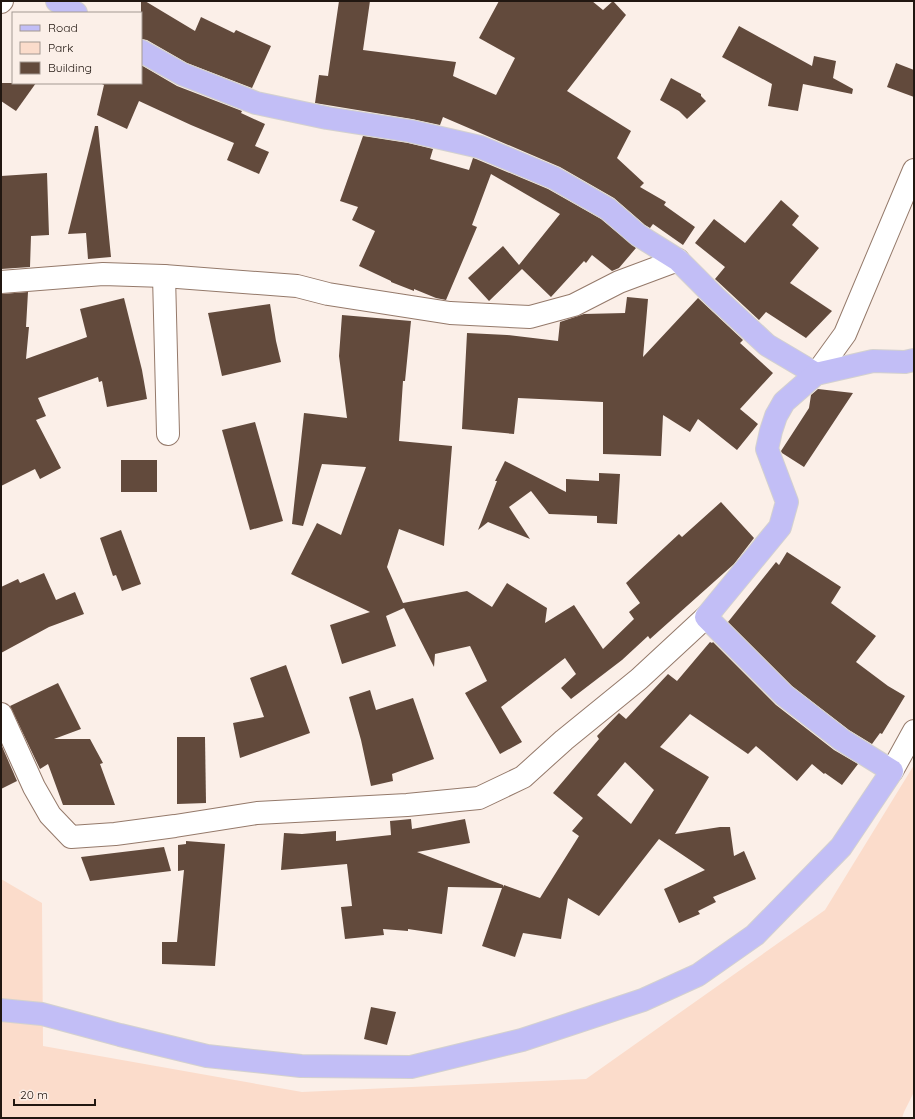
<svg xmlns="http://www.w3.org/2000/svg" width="915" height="1119" viewBox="0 0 915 1119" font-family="Quicksand,sans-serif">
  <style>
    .green { fill: #fbdccb }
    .building { fill: #624a3c; fill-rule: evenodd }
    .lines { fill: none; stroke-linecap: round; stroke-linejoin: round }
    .minor-casing { stroke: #94796a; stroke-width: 24 }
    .major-casing { stroke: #d3d1cf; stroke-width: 24 }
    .minor { stroke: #fff; stroke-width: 22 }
    .major { stroke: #c2bef6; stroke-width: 22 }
  </style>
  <rect width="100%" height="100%" fill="#fbefe8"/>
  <!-- green -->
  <path class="green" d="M914,765V1092L904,1112L902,1118H1V879L42,903L43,1046L302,1092L586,1079L825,910Z"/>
  <!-- building -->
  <g class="building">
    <path d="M141,1H145L195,31L201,17L234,33L236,30L271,46L252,88L187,63L147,40L141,39Z"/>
    <path d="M339,1H370L363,50L456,62L453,76L496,95L515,58L479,38L499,1H592L603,10L613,1L626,15L567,91L631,131L617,158L644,183L640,187L666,202L664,205L695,227L683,245L653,224L650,228L645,225L614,198L560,167L443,117L440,125L412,119L315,103L319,75L328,76Z"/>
    <path d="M739,26L812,66L814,56L836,61L833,78L853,89L852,94L803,84L798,111L768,106L772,84L722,57Z"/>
    <path d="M896,63L914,70V97L887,87Z"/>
    <path d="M141,65L177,86L242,111L241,113L265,124L255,146L269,152L259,174L227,160L234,143L191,125L139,101L127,129L97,115L104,85L100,83H141Z"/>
    <path d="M671,78L701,94V96L706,101L687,119L679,111L660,100Z"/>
    <path d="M1,83H36L16,111L1,101Z"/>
    <path d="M95,126H98L111,257L88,259L86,233L68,234Z"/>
    <path d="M363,136L408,143L433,149L430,159L469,170L473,158L476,159L548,189L601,219L636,248L619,268L612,271L592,255L586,263L584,261L551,297L522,269L489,301L468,278L503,246L519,265L560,214L491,174L472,225L477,227L446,300L436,298L414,289V291L391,282V281L359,266L375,231L352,220L358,207L340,201Z"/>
    <path d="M47,173L49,235L31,236L30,267L1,269V176Z"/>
    <path d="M781,200L799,216L792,225L819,248L790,283L832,311L806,338L766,312L759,320L715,279L725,267L695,243L714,219L745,243Z"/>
    <path d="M28,292L26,327H29L26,359L87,337L80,309L124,298L142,370L147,399L107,407L102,381L99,382L98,377L38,398L46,416L36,420L61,468L40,479L35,469L1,486V294Z"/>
    <path d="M627,297L648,299L643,357L698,298L743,340L740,343L773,373L740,409L758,424L737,450L698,419L690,432L663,415L661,456L603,454V402L518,398L514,434L462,429L467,333L507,335L558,341L560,322L584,314L625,313Z"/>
    <path d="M270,304L276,341L281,362L222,376L208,313Z"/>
    <path d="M342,315L411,321L405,381H403L399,441L452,446L444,546L399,529L387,567L403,603L467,591L492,607L507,583L547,608L545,623L574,605L603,649L634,619L629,612L640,603L626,583L679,534L682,537L721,502L754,538L734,564L650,639L648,636L622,660L571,699L561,688L576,674L565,658L501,707L522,742L500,754L465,693L487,681L470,646L435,654L434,667L404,608L386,616L396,646L342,664L330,625L370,612L291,574L317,523L341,535L366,467L322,464L303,526L292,524L304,413L347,418L339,356Z"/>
    <path d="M818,389L853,393L804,467L782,453L781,451L809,408L811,395Z"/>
    <path d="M255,422L283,521L250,530L222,430Z"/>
    <rect x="121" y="460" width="36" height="32"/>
    <path d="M505,461L566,492V479L599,481V473L620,474L617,524L597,523V516L549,514L531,491L509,507L530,539L488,522L478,530L497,481H495Z"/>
    <path d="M121,530L141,584L122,591L116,575L113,576L100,538Z"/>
    <path d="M787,552L841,587L831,603L876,636L856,662L888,686L905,696L882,734L880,733L872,744L849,730L792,686L728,622L776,562L779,565Z"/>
    <path d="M44,573L56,600L75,592L84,614L49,627L1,653V587L18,579L20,583Z"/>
    <path d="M710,642L712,643L713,642L776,705L834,750L858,764L842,785L825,773L824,774L812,764L797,781L756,746L748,754L690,714L660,747L709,777L675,834L720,827H730L734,856L744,851L756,879L713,897L716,902L698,911L700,914L679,923L664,889L705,870L659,839L599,916L568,898L561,939L523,933L515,957L482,946L502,888L448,887L442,934L408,929V931L383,929L384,935L345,939L341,907L352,906L347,864L281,870L284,833L302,834L336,831V841L391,835L390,821L411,819L412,829L465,819L470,843L417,852L503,885V887L504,885L540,898L579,836L572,831L583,818L553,793L599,739L597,736L619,713L626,719L668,674L677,681ZM625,762L654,790L631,824L597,795Z"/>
    <path d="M286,665L310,733L240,758L233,723L264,717L250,678Z"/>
    <path d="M58,683L81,729L54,739H90L103,763L100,764L115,805H63L48,764L40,769L10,706Z"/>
    <path d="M370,690L376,710L413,698L434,759L392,774L393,781L371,786L361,740L349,697Z"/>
    <path d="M177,737H205L206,803L177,804Z"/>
    <path d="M1,744L17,781L1,789Z"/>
    <path d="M186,841L225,844L215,966L162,964V942H177L184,870L178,871V845L186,844Z"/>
    <path d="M164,847L171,871L90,881L81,857Z"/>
    <path d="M371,1007L396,1012L387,1045L364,1039Z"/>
  </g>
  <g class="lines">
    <!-- minor casing -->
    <g class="minor-casing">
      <g id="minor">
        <path d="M1,2L2,1"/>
        <path d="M164,276L168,434"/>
        <path d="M1,282L103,274L164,276L297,286L328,294L450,313L530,317L574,305L619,282L678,260"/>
        <path d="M816,374L845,334L914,170"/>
        <path d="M1,714L34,787L50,815L71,837L115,834L175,826L257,813L407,805L479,798L523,777L564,740L639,679L706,617"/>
        <path d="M892,771L914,731"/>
      </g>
    </g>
    <!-- major casing -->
    <g class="major-casing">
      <g id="major">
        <path d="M57,1L76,13"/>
        <path d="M141,51L182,74L256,103L327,118L410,131L480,147L554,178L608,209L638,235L678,260L715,297L767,345L816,374"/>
        <path d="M1,1010L42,1014L120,1035L207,1056L301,1066L411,1067L522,1040L643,1000L698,975L755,935L841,847L892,771L842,740L784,695L706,617L780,527L787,502L767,449L771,431L776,416L784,402L816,374L873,361L905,362L914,360"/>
      </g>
    </g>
    <!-- minor -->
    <use href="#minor" class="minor"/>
    <!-- major -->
    <use href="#major" class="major"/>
  </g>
  <!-- border -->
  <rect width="915" height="1119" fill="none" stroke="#211711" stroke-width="4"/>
  <!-- legend -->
  <rect x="12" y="12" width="130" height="72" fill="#fbefe8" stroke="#a49992"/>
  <rect x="20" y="25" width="20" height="6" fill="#c2bef6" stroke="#a49992"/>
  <text x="48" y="32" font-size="12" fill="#211711">Road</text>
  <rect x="20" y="42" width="20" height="12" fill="#fbdccb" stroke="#a49992"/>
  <text x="48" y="52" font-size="12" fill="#211711">Park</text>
  <rect x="20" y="62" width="20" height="12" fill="#624a3c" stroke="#a49992"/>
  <text x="48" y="72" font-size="12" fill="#211711">Building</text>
  <!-- scale -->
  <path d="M14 1099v6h81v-6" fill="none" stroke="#211711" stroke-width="2"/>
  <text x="20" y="1099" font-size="12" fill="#211711" stroke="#fbefe8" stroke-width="3" paint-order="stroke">20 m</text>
</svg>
